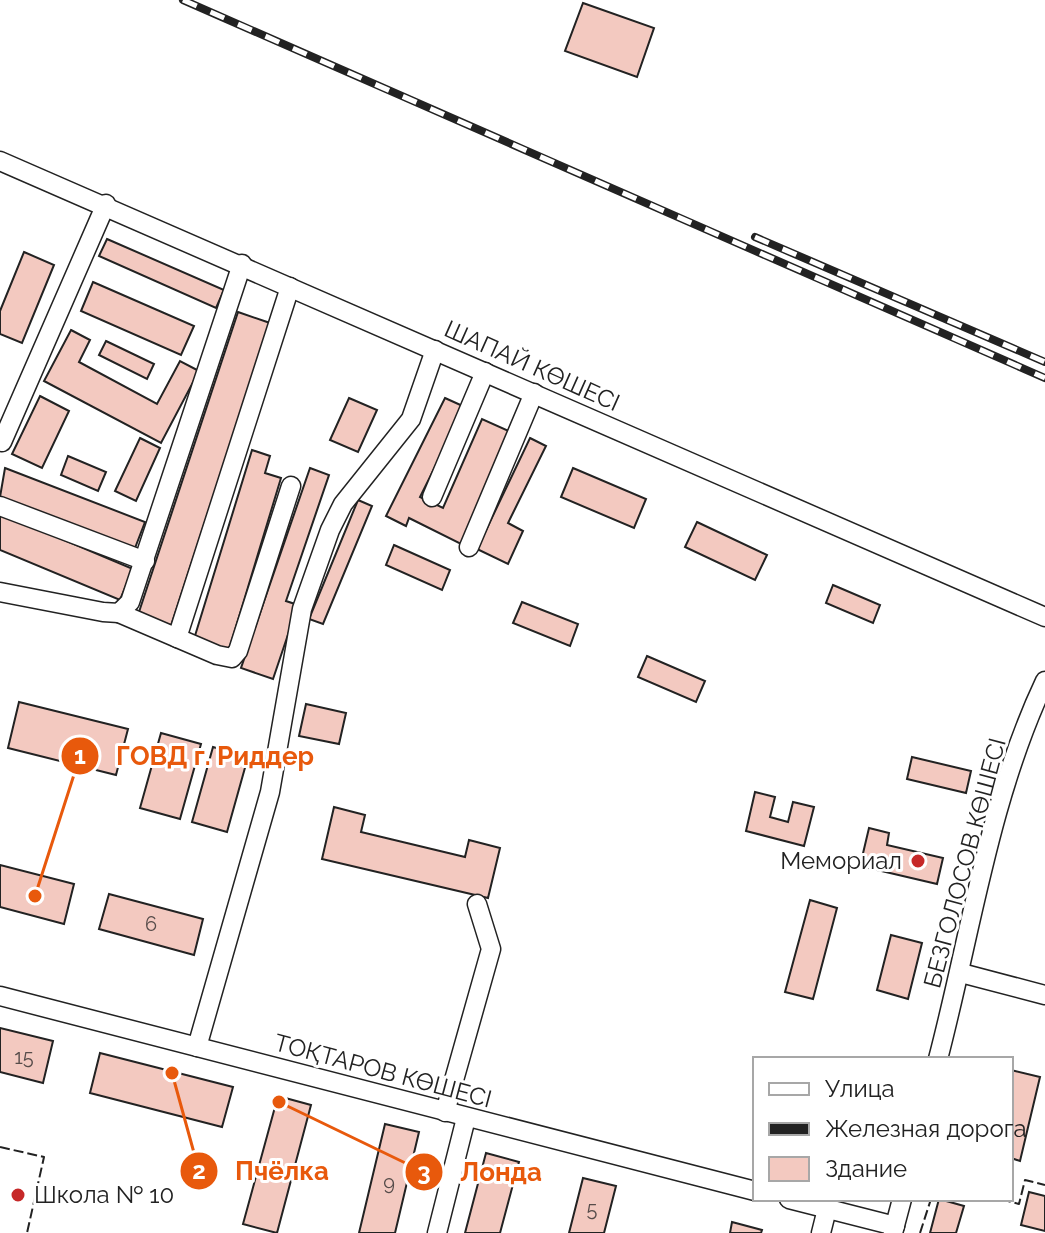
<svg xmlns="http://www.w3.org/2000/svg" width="1045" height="1233" viewBox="0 0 1045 1233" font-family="Raleway,sans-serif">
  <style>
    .building { fill: #f3c9c0; stroke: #222; stroke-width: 2 }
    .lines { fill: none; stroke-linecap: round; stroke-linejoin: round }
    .minor-casing { stroke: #222; stroke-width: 21 }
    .minor { stroke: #fff; stroke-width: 18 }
    .rail-casing { stroke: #222; stroke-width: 8 }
    .rail { stroke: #fff; stroke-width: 5; stroke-dasharray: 15; stroke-linecap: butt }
    .fence { stroke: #222; stroke-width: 2; stroke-dasharray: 10 4; stroke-linecap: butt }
    .poi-dot { fill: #c62828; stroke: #fff; stroke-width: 3 }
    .labels { text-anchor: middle; stroke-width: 6; stroke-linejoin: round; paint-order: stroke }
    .number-label { font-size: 20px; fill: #564c4a }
    .street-label { font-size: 24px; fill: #222; stroke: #fff }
    .poi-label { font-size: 24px; fill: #222; stroke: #fff; text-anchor: end }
    .leader { fill: none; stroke: #e8590c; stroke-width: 3 }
    .callout-dot { fill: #e8590c; stroke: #fff; stroke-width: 3 }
    .mark-label { font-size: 24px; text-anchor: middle; font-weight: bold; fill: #fff }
    .callout-label { font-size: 26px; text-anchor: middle; font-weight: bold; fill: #e8590c; stroke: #fff; stroke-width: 6; stroke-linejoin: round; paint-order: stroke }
  </style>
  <rect width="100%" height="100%" fill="#fff"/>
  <!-- building -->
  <g class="building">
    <path d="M583,3L654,28L637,77L565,51Z"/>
    <path d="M107,239L224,290L216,308L99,256Z"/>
    <path d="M24,252L54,265L22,343L0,334V311Z"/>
    <path d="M93,282L194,326L181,355L81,311Z"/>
    <path d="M238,312L270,323L171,626L138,615Z"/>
    <path d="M71,330L90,340L79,362L157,404L180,361L199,371L161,443L44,381Z"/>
    <path d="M106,341L154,364L147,379L99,355Z"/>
    <path d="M40,396L69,411L42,468L12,454Z"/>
    <path d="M349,398L377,410L358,452L330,440Z"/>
    <path d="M445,398L465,407L420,497L443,508L482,419L511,432L461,544L409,518L406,526L386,516Z"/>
    <path d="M140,438L160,448L136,501L115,491Z"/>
    <path d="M530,438L546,446L508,523L523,531L508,564L477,549Z"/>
    <path d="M252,450L270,456L265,473L281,478L229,650L194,639Z"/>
    <path d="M68,456L106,472L98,491L61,475Z"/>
    <path d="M5,468L145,522L135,548L0,497Z"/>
    <path d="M310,468L329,475L286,601L298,605L273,679L241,668Z"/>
    <path d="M573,468L646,499L634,528L561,497Z"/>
    <path d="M358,500L372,506L323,624L309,619Z"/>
    <path d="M0,513L133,569L120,600L0,550Z"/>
    <path d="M697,522L767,555L755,580L685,547Z"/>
    <path d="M394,545L450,570L442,590L386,565Z"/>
    <path d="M833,585L880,605L873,623L826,603Z"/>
    <path d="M522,602L578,624L570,646L513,623Z"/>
    <path d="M647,656L705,681L696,702L638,677Z"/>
    <path d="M19,702L128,729L116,775L8,748Z"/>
    <path d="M306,704L346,713L339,744L299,736Z"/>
    <path d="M161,733L201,744L180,819L140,808Z"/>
    <path d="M213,747L248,757L227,832L192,822Z"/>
    <path d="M912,757L971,771L966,793L907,779Z"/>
    <path d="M755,792L775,797L770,817L788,822L793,802L814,807L804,846L746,831Z"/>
    <path d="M334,807L365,815L361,832L465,857L469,840L500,848L488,898L322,859Z"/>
    <path d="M869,828L889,833L887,845L943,858L937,884L860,866Z"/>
    <path d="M0,865L74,884L64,924L0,907Z"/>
    <path d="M109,894L203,919L194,955L99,929Z"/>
    <path d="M810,900L837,908L813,999L785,992Z"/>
    <path d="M891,935L922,943L908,999L877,990Z"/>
    <path d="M0,1028L53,1041L43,1083L0,1072Z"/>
    <path d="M100,1053L233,1087L222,1127L90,1093Z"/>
    <path d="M1011,1070L1040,1077L1020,1161L1011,1158Z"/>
    <path d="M278,1096L311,1105L277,1233L243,1224Z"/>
    <path d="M385,1124L419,1132L395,1233H359Z"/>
    <path d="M486,1153L519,1162L500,1233H465Z"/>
    <path d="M583,1178L616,1186L604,1233H569Z"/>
    <path d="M1029,1192L1045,1196V1231L1021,1225Z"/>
    <path d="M939,1199L964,1206L956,1233H930Z"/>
    <path d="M732,1222L762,1230L761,1233H730Z"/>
  </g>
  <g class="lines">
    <!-- minor casing -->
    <g class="minor-casing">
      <g id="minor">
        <path d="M0,161L1045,617"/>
        <path d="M2,442L106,204"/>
        <path d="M432,497L485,372"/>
        <path d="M0,506L145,561"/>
        <path d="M469,547L534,393"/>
        <path d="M0,592L103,612L119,613L130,602L242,264"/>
        <path d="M119,613L217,655L232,658L238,651L291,486"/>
        <path d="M177,638L290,287"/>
        <path d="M961,973L1045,995"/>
        <path d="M0,996L755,1191"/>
        <path d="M197,1047L270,792L302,609L330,530L343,504L411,419L435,350"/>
        <path d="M938,1059C971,933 989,799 1045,681"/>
        <path d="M445,1112L491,949L477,904"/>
        <path d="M789,1199L895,1226"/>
        <path d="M437,1233L466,1118"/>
        <path d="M821,1233L827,1209"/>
        <path d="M893,1233L902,1199"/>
      </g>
    </g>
    <!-- minor -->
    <use href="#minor" class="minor"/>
    <!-- rail casing -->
    <g class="rail-casing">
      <g id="rail">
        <path d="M183,0L1045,378"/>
        <path d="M755,237L1045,362"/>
      </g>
    </g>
    <!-- rail -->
    <use href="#rail" class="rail"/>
    <!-- fence -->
    <g class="fence">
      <path d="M0,1147L44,1157L27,1233"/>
      <path d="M1001,1199L1019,1204L1025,1180L1045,1185"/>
      <path d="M920,1233L931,1199"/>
    </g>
  </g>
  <!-- markers -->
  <g class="poi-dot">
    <circle cx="918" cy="861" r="8"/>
    <circle cx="18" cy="1195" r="8"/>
  </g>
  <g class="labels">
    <!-- number labels -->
    <g class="number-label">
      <text x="151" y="931">6</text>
      <text x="24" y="1064">15</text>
      <text x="389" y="1190">9</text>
      <text x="592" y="1216">5</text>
    </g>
    <!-- street labels -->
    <g class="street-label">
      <text transform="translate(532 366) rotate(24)" y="8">ШАПАЙ КӨШЕСІ</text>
      <text transform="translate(965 863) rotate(-75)" y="8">БЕЗГОЛОСОВ КӨШЕСІ</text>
      <text transform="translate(383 1071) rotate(15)" y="8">ТОҚТАРОВ КӨШЕСІ</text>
    </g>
    <!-- poi labels -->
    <g class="poi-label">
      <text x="902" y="869">Мемориал</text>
      <text x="34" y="1203" text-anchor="start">Школа № 10</text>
    </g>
  </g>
  <!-- callouts -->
  <path class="leader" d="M35 896L80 756M172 1073L199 1171M279 1102L424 1172"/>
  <g class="callout-dot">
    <circle cx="35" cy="896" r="8"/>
    <circle cx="172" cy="1073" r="8"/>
    <circle cx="279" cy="1102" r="8"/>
    <circle cx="80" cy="756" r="20"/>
    <circle cx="199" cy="1171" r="20"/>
    <circle cx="424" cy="1172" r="20"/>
  </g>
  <g class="mark-label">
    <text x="80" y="764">1</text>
    <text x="199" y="1179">2</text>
    <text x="424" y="1180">3</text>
  </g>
  <g class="callout-label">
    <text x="215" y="765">ГОВД г. Риддер</text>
    <text x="282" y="1180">Пчёлка</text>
    <text x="501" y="1181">Лонда</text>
  </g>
  <!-- legend -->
  <rect x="753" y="1057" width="260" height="144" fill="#ffffff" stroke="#a7a7a7" stroke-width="2"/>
  <rect x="769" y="1083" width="40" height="12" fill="#ffffff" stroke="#a7a7a7" stroke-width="2"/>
  <text x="825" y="1097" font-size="24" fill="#222222">Улица</text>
  <rect x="769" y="1123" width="40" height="12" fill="#222222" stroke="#a7a7a7" stroke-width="2"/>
  <text x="825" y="1137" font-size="24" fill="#222222">Железная дорога</text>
  <rect x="769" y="1157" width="40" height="24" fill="#f3c9c0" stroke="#a7a7a7" stroke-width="2"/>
  <text x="825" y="1177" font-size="24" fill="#222222">Здание</text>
</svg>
